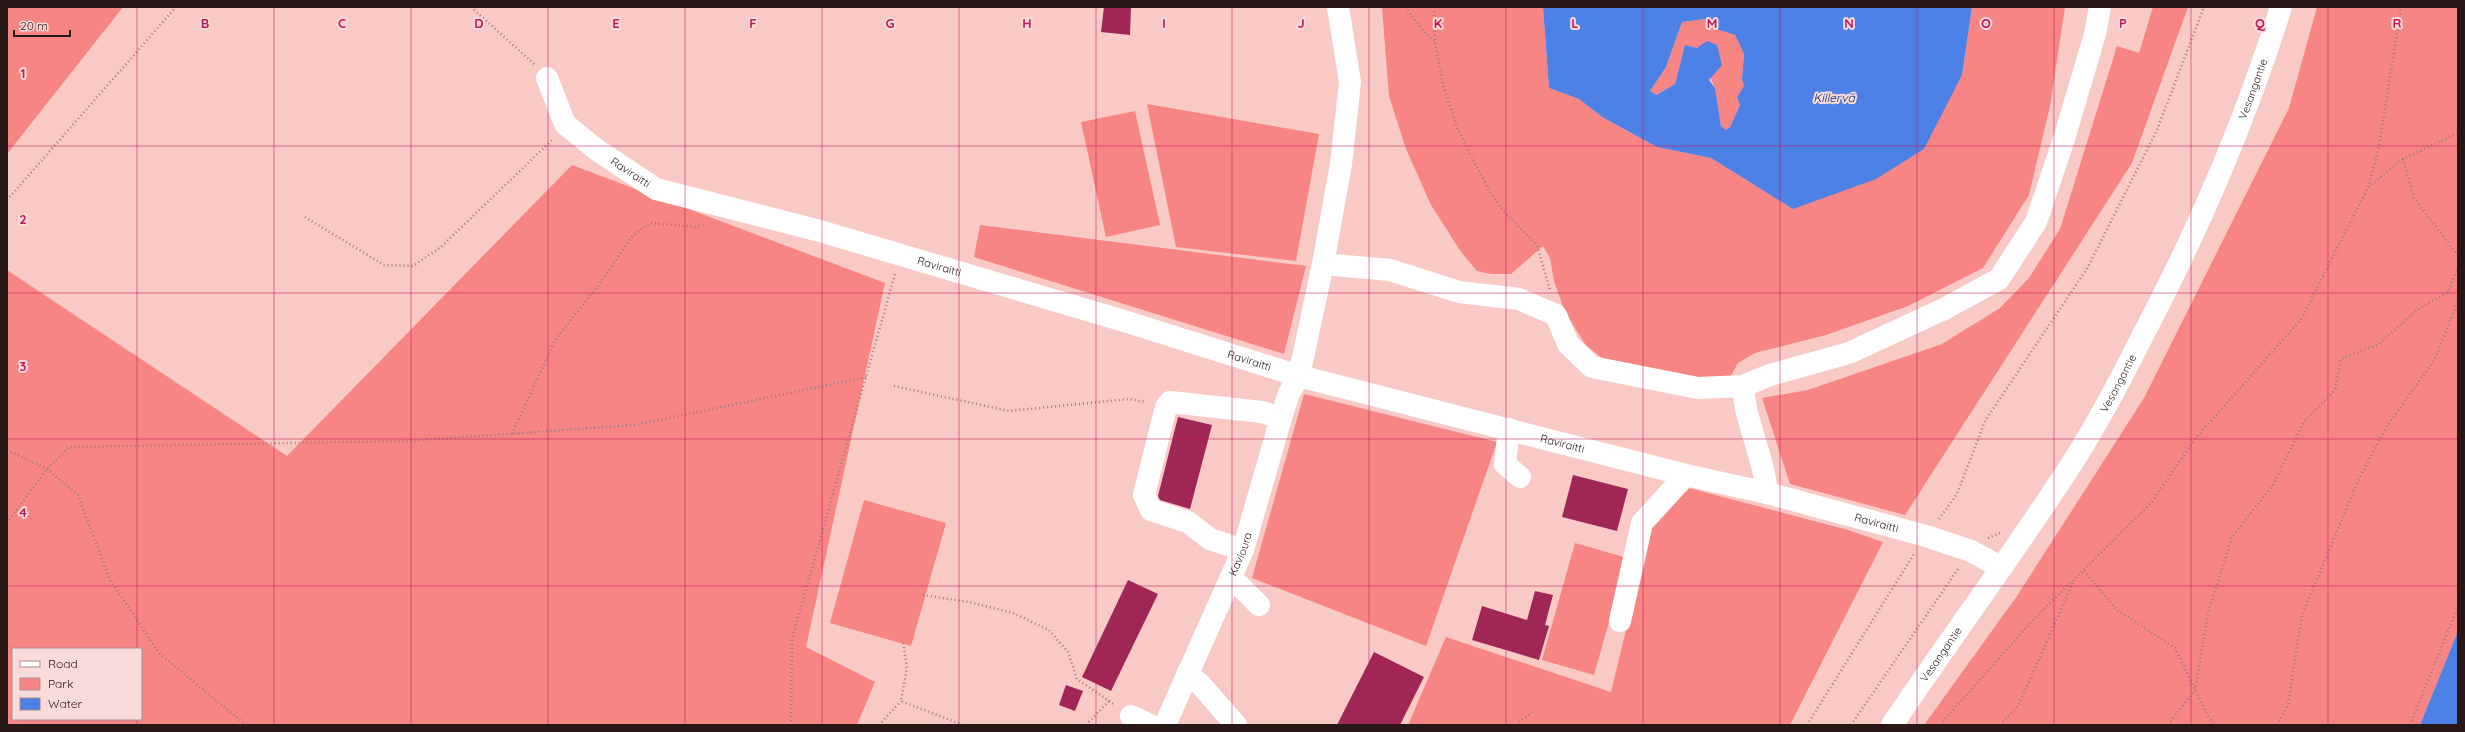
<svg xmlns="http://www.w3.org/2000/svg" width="2465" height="732" viewBox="0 0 2465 732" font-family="Quicksand,sans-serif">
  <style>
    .green { fill: #f78584; fill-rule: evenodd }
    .water { fill: #4d81e5; fill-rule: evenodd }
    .building { fill: #a02656 }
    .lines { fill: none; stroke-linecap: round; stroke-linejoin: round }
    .path { stroke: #9d7b79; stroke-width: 2.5; stroke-dasharray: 1 3; stroke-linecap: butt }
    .minor { stroke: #fff; stroke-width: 22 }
    .grid { fill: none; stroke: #c2185b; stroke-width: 1; stroke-opacity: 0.55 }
    .labels { text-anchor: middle; stroke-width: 4; stroke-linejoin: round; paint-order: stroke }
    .street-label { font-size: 11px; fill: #281717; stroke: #f9dbd9 }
    .water-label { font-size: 12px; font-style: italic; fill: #002a81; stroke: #f9dbd9 }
    .grid-label { font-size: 13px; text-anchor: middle; font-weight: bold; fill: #c2185b; stroke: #f9dbd9; stroke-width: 4; stroke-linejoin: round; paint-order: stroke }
  </style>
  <rect width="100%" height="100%" fill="#f9c9c6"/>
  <!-- green -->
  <g class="green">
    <path d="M7,7H123L7,154Z"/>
    <path d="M1382,7H1543L1549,88L1579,99L1602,117L1657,147L1711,158L1793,209L1962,75L1972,7H2065L2050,106L2029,195L1983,268L1908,306L1826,335L1755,353L1738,363L1730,377L1707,381L1604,360L1585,344L1565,312L1554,281L1550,258L1543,246L1511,274H1491L1477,271L1461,252L1431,205L1406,149L1389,96Z"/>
    <path d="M2153,7H2188L2132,163L1905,515L1790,484L1762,398L1808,390L1942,344L2000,308L2029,278L2060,229L2117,46L2139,53Z"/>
    <path d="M2317,7H2458V631L2420,725H1924L2017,596L2144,398L2289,108Z"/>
    <path d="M1705,19L1719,30L1735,35L1744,54L1742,79L1744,86L1737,97L1740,105L1730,127L1726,130L1721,126L1715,88L1697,48L1685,45L1675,84L1655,95L1650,91L1666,67L1682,22Z"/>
    <path d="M1147,104L1319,134L1296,261L1176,247Z"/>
    <path d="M1135,111L1160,225L1106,237L1081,122Z"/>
    <path d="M572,165L885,283L806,647L875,682L857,725H7V270L287,456ZM13,649H141V719H13Z"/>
    <path d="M980,225L1306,266L1284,354L974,257Z"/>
    <path d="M1304,394L1497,442L1426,646L1252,578Z"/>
    <path d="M1689,488L1848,530L1883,542L1790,725H1408L1446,637L1611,692L1651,527Z"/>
    <path d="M864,500L946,523L911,646L830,623Z"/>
    <path d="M1575,543L1627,558L1594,675L1542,660Z"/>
  </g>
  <!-- water -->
  <g class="water">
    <path d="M1543,7H1972L1962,75L1924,149L1876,179L1793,209L1711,158L1657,147L1602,117L1579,99L1549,88ZM1705,19L1719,30L1735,35L1744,54L1742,79L1744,86L1737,97L1740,105L1730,127L1726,130L1721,126L1715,88L1709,80L1722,65L1717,45L1707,41L1697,48L1685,45L1675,84L1656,95L1650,91L1666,67L1682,22Z"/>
    <path d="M2458,631V725H2420Z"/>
  </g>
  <!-- building -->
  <g class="building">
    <path d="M1104,7H1131L1130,35L1101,32Z"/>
    <path d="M1178,417L1212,425L1190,509L1160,500L1158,496Z"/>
    <path d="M1573,475L1628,489L1617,531L1562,517Z"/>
    <path d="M1128,580L1158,594L1111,691L1082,677Z"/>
    <path d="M1535,591L1553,595L1545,625L1549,626L1539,660L1472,640L1482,606L1527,620Z"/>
    <path d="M1374,652L1424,677L1400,725H1337Z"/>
    <path d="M1066,685L1083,691L1075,711L1059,705Z"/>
  </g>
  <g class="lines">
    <!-- path -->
    <g class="path">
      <path d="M471,7L534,64"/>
      <path d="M1405,7L1425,33L1435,42"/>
      <path d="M1434,7L1435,42L1443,85L1458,130L1489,191L1505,213L1537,245L1550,290"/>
      <path d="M2403,159L2414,198L2458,256"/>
      <path d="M2368,187L2403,159L2458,133"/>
      <path d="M7,200L176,7"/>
      <path d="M305,217L384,265L413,266L441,247L552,140"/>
      <path d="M894,386L1009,411L1129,399L1146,402"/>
      <path d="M512,434L555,340L601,282L633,235L650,223L697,227L706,223"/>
      <path d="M7,450L47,469L78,495L110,580L159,653L246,725"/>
      <path d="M1939,519L1957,494L1985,421L2088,267L2157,130L2204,7"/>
      <path d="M7,523L47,469L69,447L407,441L635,425L867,377"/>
      <path d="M1988,538L2000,533"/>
      <path d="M2084,571L2117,610L2175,648L2208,716L2215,725"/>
      <path d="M923,595L969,602L1013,613L1049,630L1068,652L1077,679L1115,705"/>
      <path d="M903,643L907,668L901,701L963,725"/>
      <path d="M791,725L792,639L895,274"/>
      <path d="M879,725L901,701"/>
      <path d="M1086,725L1109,701"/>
      <path d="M1516,725L1532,712"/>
      <path d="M1807,725L1914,554"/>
      <path d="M1851,725L1958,569"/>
      <path d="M1940,725L2033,620L2151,503L2196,438L2302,318L2368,187L2378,152L2401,7"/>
      <path d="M2000,725L2018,706L2073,583"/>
      <path d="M2168,725L2195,690L2209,609L2232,537L2273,485L2304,422L2335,390L2341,359L2379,344L2417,310L2448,292L2458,268"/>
      <path d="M2277,725L2288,705L2302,615L2358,481L2387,426L2435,359L2458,301"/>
      <path d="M2410,725L2458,606"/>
    </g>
    <!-- minor -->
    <g class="minor">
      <path id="s1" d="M547,78L565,124L597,150L656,189L820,231L1124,321L1299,376L1686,475L1767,493L1926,536L1971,551L2000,567"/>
      <path d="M1323,264L1390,270L1459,292L1519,299L1556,315L1568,344L1592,367L1698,388L1743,386L1770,375L1849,353L1944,309L1999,279L2036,222L2064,139L2095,34L2100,7"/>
      <path d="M1743,386C1745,423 1764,456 1767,493"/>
      <path d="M1509,429L1505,464L1520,477"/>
      <path d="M1243,550L1210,539L1188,522L1151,510L1144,495L1166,407L1170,402L1262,412L1281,418"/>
      <path d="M1231,580L1240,586L1259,605"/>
      <path d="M1620,621L1642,523L1686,475"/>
      <path d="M1187,674L1200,684L1236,725"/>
      <path d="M1131,716L1150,725"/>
      <path id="s2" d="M1165,725L1243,550L1281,418L1289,393L1299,376L1323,264L1341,164L1350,82L1338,7"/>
      <path id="s3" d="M1892,725C1948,642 2008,561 2063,477C2093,433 2118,385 2142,337C2198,231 2245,122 2281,7"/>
    </g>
  </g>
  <!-- grid -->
  <path class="grid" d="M137,7V649M274,7V725M411,7V725M548,7V725M685,7V725M822,7V725M959,7V725M1096,7V725M1232,7V725M1369,7V725M1506,7V725M1643,7V725M1780,7V725M1917,7V725M2054,7V725M2191,7V725M2328,7V725M7,146H2458M7,293H2458M7,439H2458M7,586H2458M137,719V725"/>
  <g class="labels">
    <!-- street labels -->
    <g class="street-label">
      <text dy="4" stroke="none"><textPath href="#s3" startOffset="734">Vesangantie</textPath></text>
      <text dy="4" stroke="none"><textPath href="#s1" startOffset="131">Raviraitti</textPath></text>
      <text dy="4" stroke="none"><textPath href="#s1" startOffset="455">Raviraitti</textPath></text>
      <text dy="4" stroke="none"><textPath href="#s1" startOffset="779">Raviraitti</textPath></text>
      <text dy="4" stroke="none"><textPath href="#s3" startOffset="410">Vesangantie</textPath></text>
      <text dy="4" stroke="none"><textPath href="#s1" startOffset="1103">Raviraitti</textPath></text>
      <text dy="4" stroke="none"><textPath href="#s1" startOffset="1427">Raviraitti</textPath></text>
      <text dy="4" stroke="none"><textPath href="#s2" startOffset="187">Kavioura</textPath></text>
      <text dy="4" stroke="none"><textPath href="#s3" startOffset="86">Vesangantie</textPath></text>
    </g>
    <!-- water labels -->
    <g class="water-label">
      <text x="1834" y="102">Killervä</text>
    </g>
  </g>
  <g class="grid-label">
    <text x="205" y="28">B</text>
    <text x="342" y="28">C</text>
    <text x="479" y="28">D</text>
    <text x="616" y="28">E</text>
    <text x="753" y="28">F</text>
    <text x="890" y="28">G</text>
    <text x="1027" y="28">H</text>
    <text x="1164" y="28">I</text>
    <text x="1301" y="28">J</text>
    <text x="1438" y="28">K</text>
    <text x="1575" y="28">L</text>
    <text x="1712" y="28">M</text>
    <text x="1849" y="28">N</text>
    <text x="1986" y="28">O</text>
    <text x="2123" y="28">P</text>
    <text x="2260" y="28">Q</text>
    <text x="2397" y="28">R</text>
    <text x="23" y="78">1</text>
    <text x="23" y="224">2</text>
    <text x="23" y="371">3</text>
    <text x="23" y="517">4</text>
  </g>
  <!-- border -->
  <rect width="2465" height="732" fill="none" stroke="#281717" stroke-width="16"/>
  <!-- legend -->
  <rect x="12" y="648" width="130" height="72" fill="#f9dbd9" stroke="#a58d8b"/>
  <rect x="20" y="661" width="20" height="6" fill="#ffffff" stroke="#a58d8b"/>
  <text x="48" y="668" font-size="12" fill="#281717">Road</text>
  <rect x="20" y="678" width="20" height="12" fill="#f78584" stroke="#a58d8b"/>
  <text x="48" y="688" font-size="12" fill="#281717">Park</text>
  <rect x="20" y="698" width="20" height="12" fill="#4d81e5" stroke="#a58d8b"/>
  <text x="48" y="708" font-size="12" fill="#281717">Water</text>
  <!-- scale -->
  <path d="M14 30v6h56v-6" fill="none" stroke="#281717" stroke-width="2"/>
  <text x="20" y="30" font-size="12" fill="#281717" stroke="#f9dbd9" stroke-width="3" paint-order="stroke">20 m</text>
</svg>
